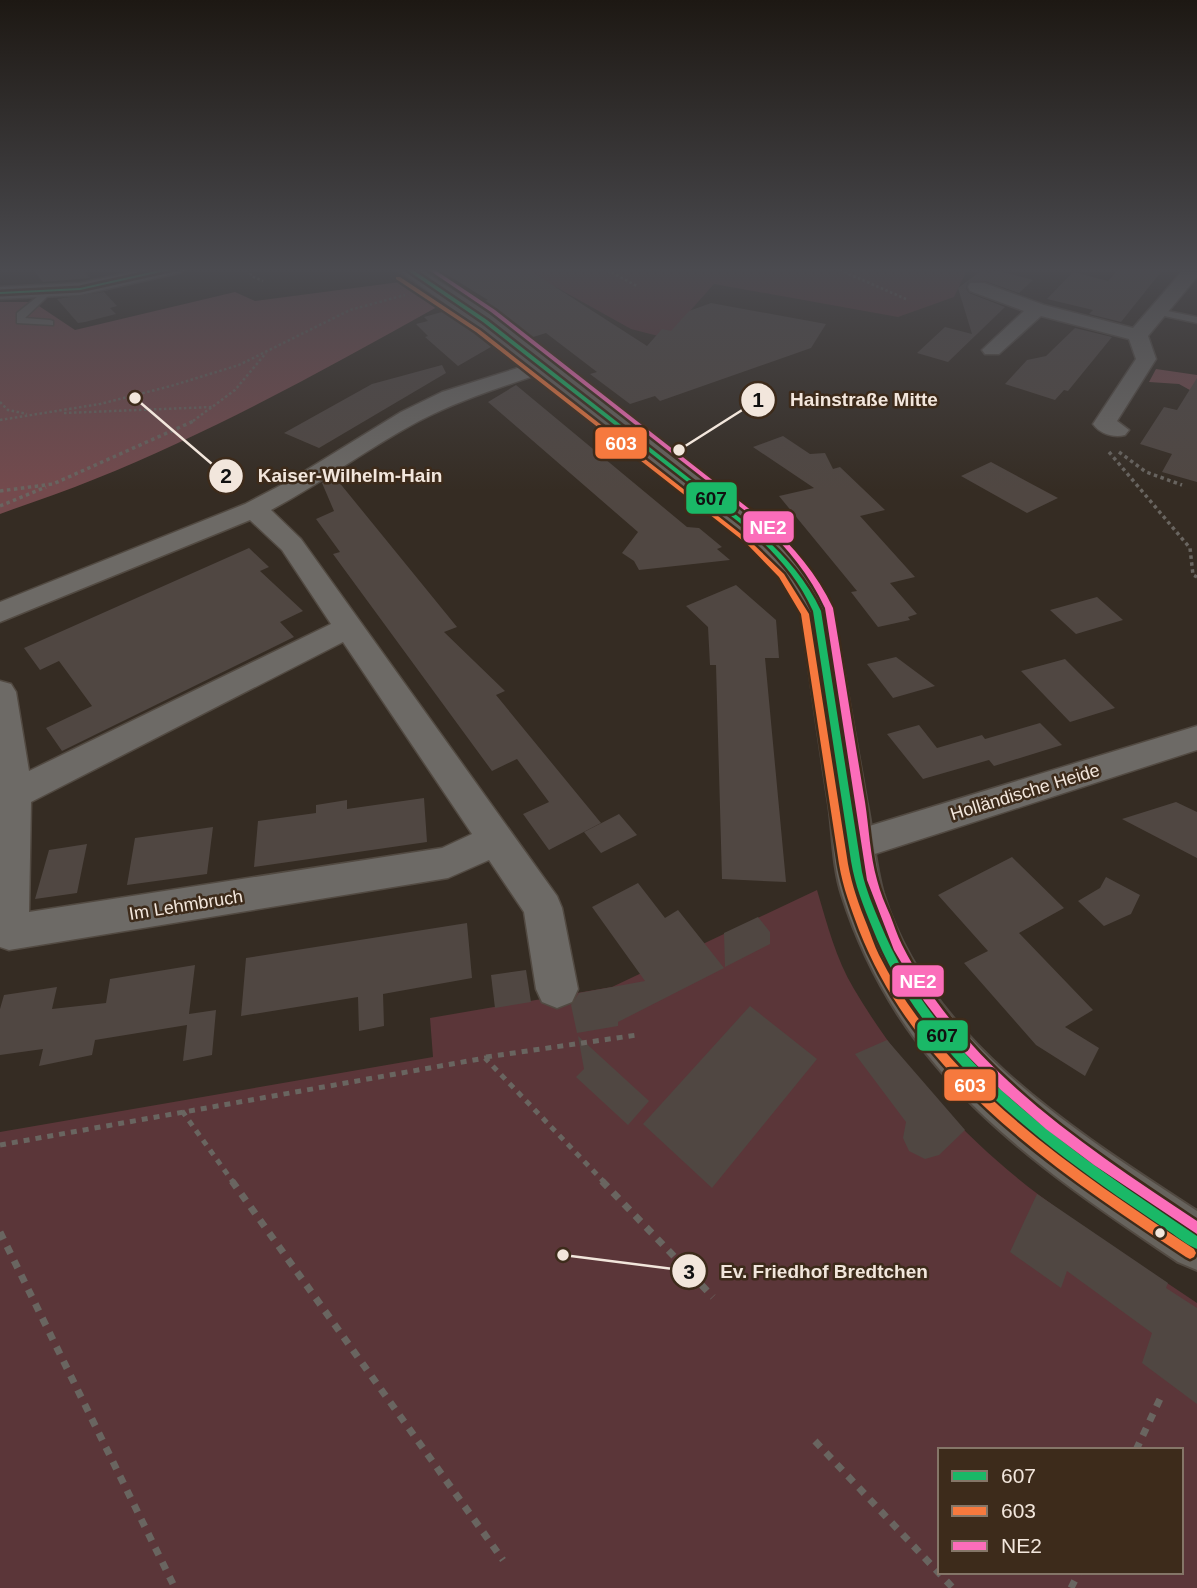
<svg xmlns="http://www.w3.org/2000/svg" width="1197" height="1588" viewBox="0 0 1197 1588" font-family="Arial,sans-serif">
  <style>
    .green { fill: #5b3639; fill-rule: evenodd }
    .forest { fill: #744a4d }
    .building { fill: #504742 }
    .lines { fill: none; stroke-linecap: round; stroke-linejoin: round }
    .lane-casing { stroke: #524a42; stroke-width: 3 }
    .street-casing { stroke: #524a42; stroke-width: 3 }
    .secondary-casing { stroke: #524a42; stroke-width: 4 }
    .path-far3 { stroke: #696560; stroke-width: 2.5; stroke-dasharray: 2.5 2.5; stroke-linecap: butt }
    .path-far2 { stroke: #696560; stroke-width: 3.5; stroke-dasharray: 3.5 3.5; stroke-linecap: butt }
    .path-far1 { stroke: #696560; stroke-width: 5; stroke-dasharray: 6 6; stroke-linecap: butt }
    .path { stroke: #696560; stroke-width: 7; stroke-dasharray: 8 8; stroke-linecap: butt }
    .lane { fill: #6d6a66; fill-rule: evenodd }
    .street { fill: #6d6a66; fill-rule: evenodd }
    .secondary { fill: #67635d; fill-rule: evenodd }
    .bus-1-casing { stroke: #3d2b1b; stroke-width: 5 }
    .bus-2-casing { stroke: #3d2b1b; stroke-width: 5 }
    .bus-3-casing { stroke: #3d2b1b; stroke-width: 5 }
    .bus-1 { fill: #1ab867; fill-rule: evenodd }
    .bus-2 { fill: #f6793e; fill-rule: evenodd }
    .bus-3 { fill: #fb6dba; fill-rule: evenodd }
    .bus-dot { fill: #f2e6dc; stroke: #3d2b1b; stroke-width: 2.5 }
    .labels { text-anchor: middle; stroke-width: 5; stroke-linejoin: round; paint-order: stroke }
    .street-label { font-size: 18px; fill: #f2e6dc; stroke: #3d2b1b }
    .leader { fill: none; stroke: #f2e6dc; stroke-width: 2.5 }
    .callout-dot { fill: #f2e6dc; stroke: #3d2b1b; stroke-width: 2.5 }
    .mark-label { font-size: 21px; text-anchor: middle; font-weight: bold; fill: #111 }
    .callout-label { font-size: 19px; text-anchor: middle; font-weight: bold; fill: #f2e6dc; stroke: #3d2b1b; stroke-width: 5; stroke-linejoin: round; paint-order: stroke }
    .line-badge { stroke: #3d2b1b; stroke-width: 2.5 }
    .badge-label { font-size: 19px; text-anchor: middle; font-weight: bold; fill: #fff }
    .pale-badge-label { font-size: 19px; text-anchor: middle; font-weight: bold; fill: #111 }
  </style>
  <rect width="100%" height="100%" fill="#352c23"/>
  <!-- green -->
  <g class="green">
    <path d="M536,268H968L954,297L898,317L714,284L666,338L631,329L527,271Z"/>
    <path d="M817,890C827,924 836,959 854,989C900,1067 966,1140 1039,1195C1090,1233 1144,1267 1197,1303V1588H0V1132L433,1057L430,1018L612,987ZM940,1450H1181V1572H940Z"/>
  </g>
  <!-- forest -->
  <g class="forest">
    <path d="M400,282L437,307C326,369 214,431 95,479C64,492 32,502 0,514V302H33L75,330L235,292L255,301Z"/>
    <path d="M1156,369L1197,375V394L1179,384L1149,382Z"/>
  </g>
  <!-- building -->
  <g class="building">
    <path d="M31,268H80L90,278L43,282Z"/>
    <path d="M436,268H526L647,346L662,329L671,331L689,311L711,303L826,324L811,348L660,401L655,396L630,404L590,374L597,372L546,333L527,339L477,303L488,300Z"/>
    <path d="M1120,268H1164L1121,322L1089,314L1093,310L1047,299L1073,272L1108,281Z"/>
    <path d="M995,270L1033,280L1019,293L985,281L968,282L966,288L969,293L1005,307L948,362L917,353L945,327L972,334L958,288L981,271L990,273Z"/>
    <path d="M104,292L117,306L110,308L116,314L85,322L78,323L57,299Z"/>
    <path d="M449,310L475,328L496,344L458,366L425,337L428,336L416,324L428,321L424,317Z"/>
    <path d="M1075,328L1112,337L1068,391L1064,390L1055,400L1005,384L1027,360L1046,356Z"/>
    <path d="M442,365L446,373L319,448L284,433L372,384Z"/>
    <path d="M1197,378V482L1162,472L1172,454L1140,444L1164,407L1177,410Z"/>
    <path d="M516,385L687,527L699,528L722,547L717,549L730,560L639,570L634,561L622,553L638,532L488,402Z"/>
    <path d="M783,436L810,454L825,453L833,469L840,467L885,510L860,516L915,577L890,583L917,614L908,617L910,620L878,627L851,592L857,591L779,496L814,488L753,447Z"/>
    <path d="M991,462L1028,482L1058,498L1027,513L961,476Z"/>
    <path d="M334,476L457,627L444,632L505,691L496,695L601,823L549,850L523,814L549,802L517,759L492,771L333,554L340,552L316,519L334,511L322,483Z"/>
    <path d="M249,548L269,567L260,571L303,611L280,622L294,637L62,751L46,728L92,706L59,661L40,670L24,648Z"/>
    <path d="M736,585L776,620L779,658H765L786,882L722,879L716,665H710L708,627L686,606Z"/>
    <path d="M1097,597L1123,620L1076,634L1050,610Z"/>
    <path d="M896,657L935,686L893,698L867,664Z"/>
    <path d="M1065,659L1079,673L1115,708L1070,722L1021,671Z"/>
    <path d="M1040,723L1062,745L994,766L989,760L923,779L887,734L919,725L937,748L982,735L985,739Z"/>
    <path d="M424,798L427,842L254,867L258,821L316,813V805L347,800V809Z"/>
    <path d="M1176,802L1197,812V858L1122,819Z"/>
    <path d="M619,814L637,835L601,853L584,832Z"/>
    <path d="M213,827L207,874L127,885L135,838Z"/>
    <path d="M87,844L77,893L35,899L49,850Z"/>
    <path d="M1012,857L1064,908L1019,933L1093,1010L1065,1027L1099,1048L1085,1076L1036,1045L964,963L988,951L938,895Z"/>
    <path d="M1106,877L1140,895L1131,914L1104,926L1078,901L1100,888Z"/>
    <path d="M638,883L665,918L678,910L724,968L618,1022V1026L577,1033L571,1005L579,993L645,981L592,907Z"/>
    <path d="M758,917L770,932V944L725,967L724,933Z"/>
    <path d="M467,923L472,978L383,994L384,1026L359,1031L358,997L241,1016L246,958Z"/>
    <path d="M195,965L189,1014L216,1010L212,1055L183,1061L187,1025L95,1040L92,1055L39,1066L43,1049L0,1055V1009L4,995L57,987L52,1009L106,1003L110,979Z"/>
    <path d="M526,970L531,1002L495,1008L491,975Z"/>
    <path d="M750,1006L817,1059L712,1188L643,1124Z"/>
    <path d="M578,1036L649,1101L628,1125L576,1077L584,1069Z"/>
    <path d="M887,1040L965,1130L939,1155L925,1159L909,1151L903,1138L906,1122L855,1054Z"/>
    <path d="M1037,1194L1168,1283L1166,1288L1197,1308V1404L1142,1363L1152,1333L1067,1271L1061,1288L1010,1252Z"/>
  </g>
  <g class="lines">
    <!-- lane casing -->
    <g class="lane-casing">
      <g id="lane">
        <path d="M47,289L52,292L50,294L25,318L50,320L53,321V325L17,323V313Z"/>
        <path d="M1158,309L1197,317V323L1155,314V310Z"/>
      </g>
    </g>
    <!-- street casing -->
    <g class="street-casing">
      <g id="street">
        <path d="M152,268H188L179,273L80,295L0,299V287L80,283Z"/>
        <path d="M1185,268H1197V277L1148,336L1156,359L1117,421L1129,430L1125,435C1114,438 1100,434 1093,424L1136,359L1129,339L1041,316L999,354H985L982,350L1024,311L970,291L968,287L970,283H984L1044,305L1133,328Z"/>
        <path d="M543,360L550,362L554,366L550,370C506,386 461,399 419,421C368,448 322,483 271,510L301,539L557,896L562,908L578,989L572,1002L557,1008L542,1002L536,989L524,912L489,860L448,878L9,950L0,947V681L11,684L16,692L29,771L331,624L282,550L250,520L0,622V602L245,504L287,482L401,412L442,392ZM343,642L472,834L442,848L29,912L31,802Z"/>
        <path d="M1197,726V750L853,861L840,857L835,846L840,835L853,831Z"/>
      </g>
    </g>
    <!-- secondary casing -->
    <g class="secondary-casing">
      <path id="secondary" d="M395,268H419L493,316L766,527L810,571L833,611C844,675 856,740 867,804C873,833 875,865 883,893C929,1041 1075,1131 1197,1211V1270L1178,1262C1030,1162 899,1074 842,895C833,867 833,834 829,805C819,741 810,676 801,611L781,574L746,539L477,326Z"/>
    </g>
    <!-- path-far3 -->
    <g class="path-far3">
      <path d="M250,268L251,276L263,281"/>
      <path d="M603,268L637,286"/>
      <path d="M692,268L694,270"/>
      <path d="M835,268L906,299"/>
      <path d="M0,402L8,410L27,414"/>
      <path d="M64,413L212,407"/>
      <path d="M0,420L100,404L171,386L239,365L350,310L405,295"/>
      <path d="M193,421L235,390L266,353"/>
    </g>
    <!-- path-far2 -->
    <g class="path-far2">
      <path d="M1109,452L1190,548L1193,575L1197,577"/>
      <path d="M1119,452L1146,472L1182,485"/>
      <path d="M0,491L53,484L196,420"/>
      <path d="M0,506L46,487"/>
    </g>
    <!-- path-far1 -->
    <g class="path-far1">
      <path d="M486,1057L637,1035"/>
      <path d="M182,1111L233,1182"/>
      <path d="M0,1145L485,1058L604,1182"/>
    </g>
    <!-- path -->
    <g class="path">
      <path d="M232,1181L503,1560"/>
      <path d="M602,1181L713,1297"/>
      <path d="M0,1232L175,1588"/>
      <path d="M815,1441L953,1588"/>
      <path d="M1136,1450L1160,1399"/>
      <path d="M1071,1588L1079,1572"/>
    </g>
    <!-- lane -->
    <use href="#lane" class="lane"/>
    <!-- street -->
    <use href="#street" class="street"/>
    <!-- secondary -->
    <use href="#secondary" class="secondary"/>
    <!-- bus-1 casing -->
    <g class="bus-1-casing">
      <g id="bus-1">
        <path d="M169,268H179L80,290L0,294V292L80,288Z"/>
        <path d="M404,268H410L487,320L758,532C784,555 806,579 821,611L862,872C866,890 873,906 880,923C938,1065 1074,1153 1197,1236V1249C1187,1245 1179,1238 1170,1232C1152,1220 1135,1208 1117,1196C1017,1126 918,1044 872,927C863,905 855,885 851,861L813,611C799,580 779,557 754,534L483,322Z"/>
      </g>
    </g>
    <!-- bus-2 casing -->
    <g class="bus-2-casing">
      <path id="bus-2" d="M396,277H400L480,330L750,541L784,574L809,614L848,864C852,886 859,905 867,925C871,935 874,945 879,955C945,1086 1076,1170 1194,1249L1196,1253L1194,1257L1190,1259L1186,1257C1057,1171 918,1080 859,930C851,908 843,888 839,864L801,614L779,577L746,543L476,332L396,279Z"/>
    </g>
    <!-- bus-3 casing -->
    <g class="bus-3-casing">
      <path id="bus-3" d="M426,268H432L495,310L766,522C794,547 817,574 833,608C844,673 854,737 865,802C869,828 870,855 877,880C880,892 885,904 890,915C894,925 897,935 902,945C964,1068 1086,1147 1197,1221V1234L1094,1165L1046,1129L1001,1090L960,1048L924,1001L894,950L867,880L825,608C810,575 788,549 762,524L491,312Z"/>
    </g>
    <!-- bus-1 -->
    <use href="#bus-1" class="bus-1"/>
    <!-- bus-2 -->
    <use href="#bus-2" class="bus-2"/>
    <!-- bus-3 -->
    <use href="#bus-3" class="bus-3"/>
  </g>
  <!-- sky -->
  <linearGradient id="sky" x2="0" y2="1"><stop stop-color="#1d1813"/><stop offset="0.55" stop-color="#4b4b50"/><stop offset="1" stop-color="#4b4b50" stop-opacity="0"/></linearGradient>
  <rect width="1197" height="491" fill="url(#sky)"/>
  <!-- markers -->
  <circle class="bus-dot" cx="1160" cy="1233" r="6"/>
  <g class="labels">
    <!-- street labels -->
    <g class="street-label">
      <text transform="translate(1025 792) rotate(-17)" y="6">Holländische Heide</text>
      <text transform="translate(186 905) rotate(-9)" y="6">Im Lehmbruch</text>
    </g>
  </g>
  <!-- callouts -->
  <path class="leader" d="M679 450L758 400M135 398L226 476M563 1255L689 1271"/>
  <g class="callout-dot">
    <circle cx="679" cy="450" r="7"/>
    <circle cx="135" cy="398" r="7"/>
    <circle cx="563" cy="1255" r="7"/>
    <circle cx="758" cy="400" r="18"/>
    <circle cx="226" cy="476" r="18"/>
    <circle cx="689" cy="1271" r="18"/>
  </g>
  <g class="mark-label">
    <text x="758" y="407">1</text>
    <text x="226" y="483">2</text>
    <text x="689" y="1279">3</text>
  </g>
  <g class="callout-label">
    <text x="864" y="406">Hainstraße Mitte</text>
    <text x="350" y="482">Kaiser-Wilhelm-Hain</text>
    <text x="824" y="1278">Ev. Friedhof Bredtchen</text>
  </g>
  <g class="line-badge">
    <rect x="594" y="426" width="54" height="34" rx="7" fill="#f6793e"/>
    <rect x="685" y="481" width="53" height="34" rx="7" fill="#1ab867"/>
    <rect x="742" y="510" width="53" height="34" rx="7" fill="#fb6dba"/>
    <rect x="891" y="964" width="54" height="34" rx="7" fill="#fb6dba"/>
    <rect x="916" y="1019" width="53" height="33" rx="7" fill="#1ab867"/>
    <rect x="943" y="1068" width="54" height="34" rx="7" fill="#f6793e"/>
  </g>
  <g class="badge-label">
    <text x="621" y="450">603</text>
    <text x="768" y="534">NE2</text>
    <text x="918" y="988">NE2</text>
    <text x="970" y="1092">603</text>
  </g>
  <g class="pale-badge-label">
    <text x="711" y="505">607</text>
    <text x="942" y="1042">607</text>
  </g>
  <!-- legend -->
  <rect x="938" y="1448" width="245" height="126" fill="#3d2b1b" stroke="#857668" stroke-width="2"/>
  <rect x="952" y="1471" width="35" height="10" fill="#1ab867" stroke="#857668" stroke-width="2"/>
  <text x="1001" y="1483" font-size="21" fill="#f2e6dc">607</text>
  <rect x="952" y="1506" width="35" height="10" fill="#f6793e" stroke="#857668" stroke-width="2"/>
  <text x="1001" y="1518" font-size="21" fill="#f2e6dc">603</text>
  <rect x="952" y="1541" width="35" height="10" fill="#fb6dba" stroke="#857668" stroke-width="2"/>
  <text x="1001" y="1553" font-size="21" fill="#f2e6dc">NE2</text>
</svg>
